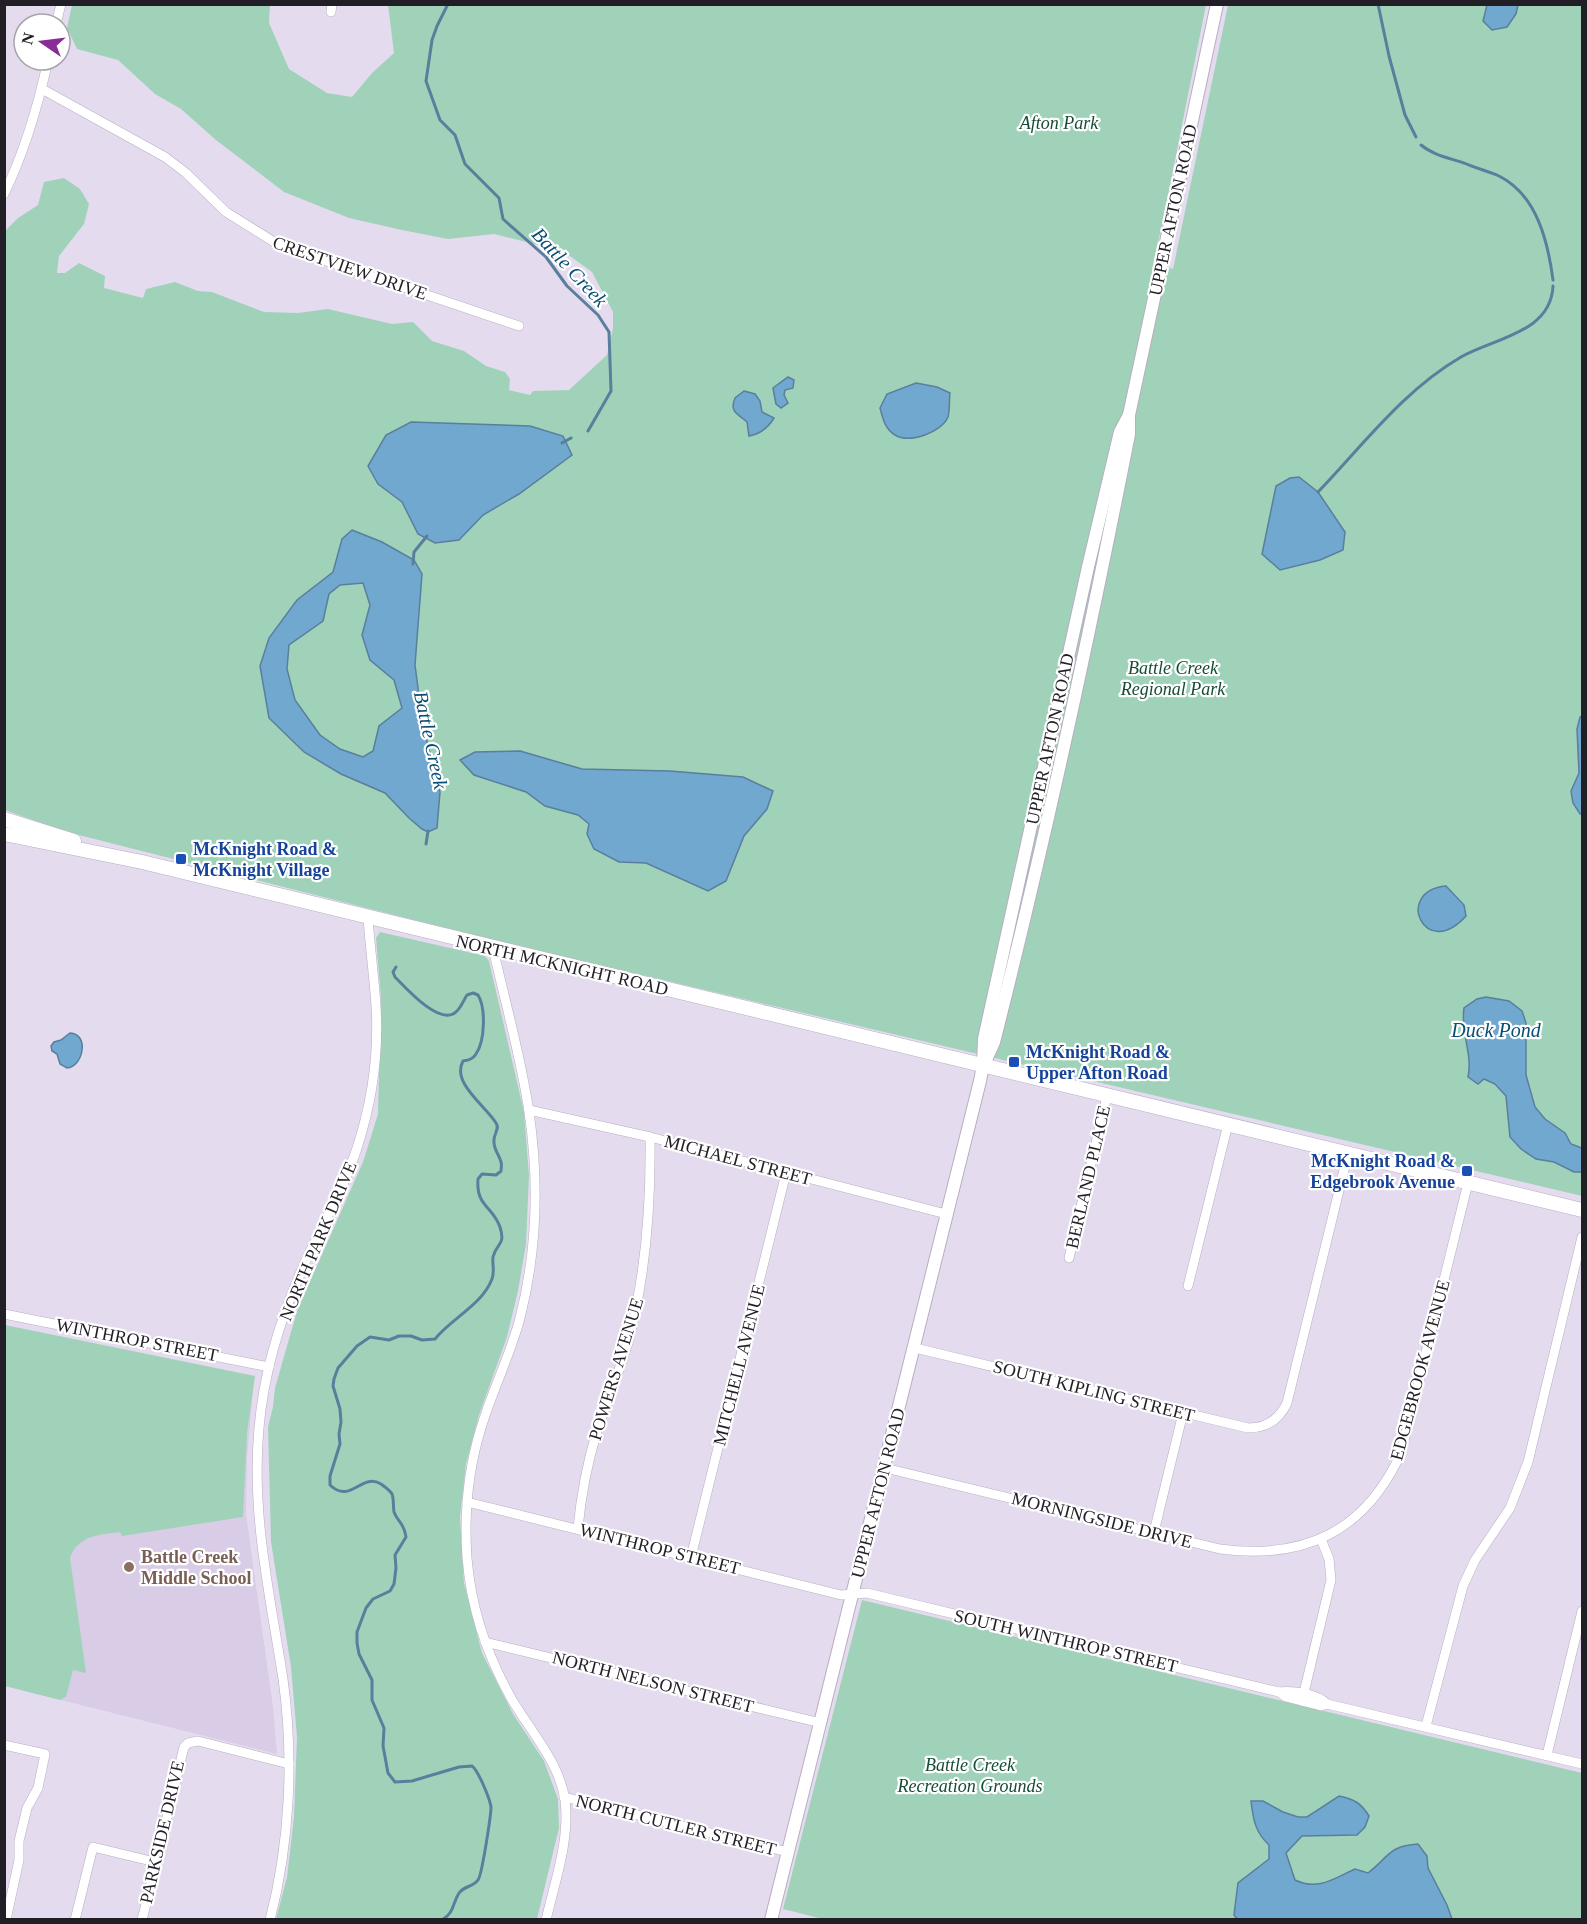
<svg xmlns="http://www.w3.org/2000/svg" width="1587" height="1924" viewBox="0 0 1587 1924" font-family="Georgia,serif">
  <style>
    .built { fill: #d9cce6 }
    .green { fill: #a0d2ba }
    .water { fill: #71a8cf; stroke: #597f9c; stroke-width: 1.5; fill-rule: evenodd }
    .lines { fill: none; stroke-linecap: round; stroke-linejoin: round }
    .stream { stroke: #597f9c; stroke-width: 3 }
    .minor-casing { stroke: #b7aec0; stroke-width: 10 }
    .tertiary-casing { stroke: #b7aec0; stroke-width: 14 }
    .secondary-casing { stroke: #b7aec0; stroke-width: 15 }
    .minor { stroke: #fff; stroke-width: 9 }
    .tertiary { stroke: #fff; stroke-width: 12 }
    .secondary { stroke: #fff; stroke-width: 14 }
    .transit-dot { fill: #1a4fb4; stroke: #fff; stroke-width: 2 }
    .education-dot { fill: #8d6e63; stroke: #fff; stroke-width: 2 }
    .labels { text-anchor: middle; stroke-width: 4.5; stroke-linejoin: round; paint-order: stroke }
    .park-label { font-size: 18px; font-style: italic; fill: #164c37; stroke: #fff }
    .street-label { font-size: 18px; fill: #221e25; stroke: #fff }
    .transit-label { font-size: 18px; font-weight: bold; fill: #164399; stroke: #fff; text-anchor: start }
    .education-label { font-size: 18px; font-weight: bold; fill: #785e54; stroke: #fff; text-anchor: start }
    .water-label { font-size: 20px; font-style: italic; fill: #0a4e74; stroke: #fff }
  </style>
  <rect width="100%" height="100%" fill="#e5dbef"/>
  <!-- built -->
  <path class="built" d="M5,1326L254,1377L247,1458L246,1514L273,1707L277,1754L5,1686Z"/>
  <!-- green -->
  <g class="green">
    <path d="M72,5H270L269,23L289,69L327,93L352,97L372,73L394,53L388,5H1206L1162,225L1153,264L1173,269L1228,5H1582V1196L489,939L63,831L5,810V231L18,218L38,205L44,182L64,178L80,189L89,204L84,224L59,256L57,273H65L79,263L105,276L104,288L143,298L146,289L175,282L198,291L212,292L264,312L298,313L328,309L392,324L413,322L432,341L464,351L486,366L505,372L510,379L509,390L530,395L533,391L569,390L607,355L613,328V312L592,272L563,251L494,234L448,239L402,230L349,218L284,192L216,140L181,109L155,94L118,60L77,49L67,28Z"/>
    <path d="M380,932L485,956L489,961L524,1112L529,1176L526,1244L518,1291L507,1337L479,1415L466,1464L460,1517L464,1583L482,1653L513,1714L544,1761L558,1799L559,1828L537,1919H276L287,1877L294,1817L297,1737L291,1667L271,1542L268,1427L273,1407L275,1388L297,1311L363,1162L378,1114L381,998L376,938Z"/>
    <path d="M5,1325L255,1376L247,1433L243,1517L122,1536L120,1532C99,1535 78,1535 70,1558L86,1673L73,1670L66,1697L60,1700L5,1686Z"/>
    <path d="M862,1600L1582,1773V1919L827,1920L783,1909Z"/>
  </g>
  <!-- water -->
  <g class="water">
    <path d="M1487,5V4L1518,5L1516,14L1507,27L1492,30L1483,21Z"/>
    <path d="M788,377L794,380L793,388L785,390L784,395L788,403L781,408L776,404L773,388Z"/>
    <path d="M916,383L937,387L950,393C949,400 950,410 948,417C942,432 910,444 895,435C885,429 883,419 880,408L887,394Z"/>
    <path d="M744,391L755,394L760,401L762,412L774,418C768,428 760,434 749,436L747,422C738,414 729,412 735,398Z"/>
    <path d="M411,422L530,426L563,436L572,455L519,494L483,515L459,540L435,543L418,534L402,502L378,484L368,466L386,435Z"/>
    <path d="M1299,477L1318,492L1345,532L1343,550L1320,560L1280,570L1262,554L1276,486L1290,478Z"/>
    <path d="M352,530L382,542L414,560L422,574L415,665L423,726L440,792L437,828L428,832L422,829L409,818L385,793L341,774L304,752L269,718L260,666L269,638L297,600L333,572L342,539ZM363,583L370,605L362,635L370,660L394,680L402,708L379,726L373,751L363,757L340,749L320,735L295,700L287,669L289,645L323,621L329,594L340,585Z"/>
    <path d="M1582,716V814H1580L1573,803L1571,791L1579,773L1577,729L1580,717Z"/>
    <path d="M520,751L582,769L670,771L743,777L773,791L767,809L744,836L726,881L708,891L646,863L619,862L594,849L587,834L589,824L578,815L545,806L526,792L474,775L460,760L475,752Z"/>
    <path d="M1446,886L1464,905L1466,916C1425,962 1393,891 1446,886Z"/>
    <path d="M1486,997L1509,1001L1522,1011L1526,1023V1075L1535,1107L1545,1119L1565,1133L1571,1144L1582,1148V1172H1574L1554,1162L1536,1159L1521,1149L1510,1137L1506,1096L1495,1084L1484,1079L1478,1084L1468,1077C1473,1054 1460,1031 1464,1008L1477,999Z"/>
    <path d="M70,1033C90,1034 83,1067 67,1068L60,1064L57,1054L52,1051L51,1046L54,1042L61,1040Z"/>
    <path d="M1339,1796C1354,1799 1361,1803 1369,1816L1365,1827L1357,1835L1302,1836L1286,1853L1295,1880C1318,1891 1333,1879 1355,1869L1368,1873C1389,1857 1388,1846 1418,1844L1427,1856L1428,1868L1447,1905L1452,1919L1238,1920L1234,1915L1238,1883L1269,1859V1845C1255,1832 1253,1819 1251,1801H1263L1283,1812L1298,1817H1307Z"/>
  </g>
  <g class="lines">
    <!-- stream -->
    <g class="stream">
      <path d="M448,4L437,26L432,40L426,81L440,120L455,135L465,164L499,198L503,219L546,257L567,286L598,315L609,332L611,391L588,431"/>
      <path d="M1378,4L1389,56L1405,115L1416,137"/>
      <path d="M1421,145C1433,155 1449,158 1464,163C1475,168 1488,171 1499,176C1537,195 1548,242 1553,280"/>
      <path d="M562,443L571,438"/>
      <path d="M1318,492C1363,445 1404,390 1461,357C1494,338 1551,333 1553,286"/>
      <path d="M413,564L414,552L427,536"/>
      <path d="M426,844L428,831"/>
      <path d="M396,967L393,972L395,977C406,988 436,1022 453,1014C460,1011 463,1001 467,995L473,993L478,995C486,1008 485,1041 476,1054C473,1059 469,1060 463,1061C451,1083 486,1106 496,1123C500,1129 494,1133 494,1140C493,1149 499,1154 501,1162C502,1165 501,1168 501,1171L496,1175L482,1174L478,1179C476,1207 492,1205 500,1227C506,1246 496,1243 493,1257C492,1264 495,1271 492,1279C482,1305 452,1318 435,1339L422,1340L411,1336H399L389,1340L370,1337L357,1346L338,1368L334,1379L333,1386L340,1409L341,1422L339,1434L340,1444L330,1476V1485C351,1505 361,1472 381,1484C385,1487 390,1490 392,1494C394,1499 393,1507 394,1512C398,1523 404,1522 406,1537L395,1555L396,1568L394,1584L390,1591L373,1599L366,1608L357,1632V1643L359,1654L372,1680V1700L384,1728L383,1746L388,1773L395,1782L412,1781L459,1767L472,1766C478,1770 490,1799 491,1807C491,1815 482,1875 478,1880C473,1887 464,1886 459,1893C452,1904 455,1912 442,1920"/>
    </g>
    <!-- minor casing -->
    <g class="minor-casing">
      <g id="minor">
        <path d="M331,12L332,4"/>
        <path d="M56,24L61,4"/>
        <path d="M42,89L165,157L186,173L226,212L279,245L519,326"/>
        <path d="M4,194C25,151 38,106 48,60"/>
        <path d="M493,948C505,1002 521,1057 529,1112C539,1180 537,1251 520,1318C510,1356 492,1391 481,1428C468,1470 464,1515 467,1558C471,1607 487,1655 511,1698C530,1731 559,1761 565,1800C570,1840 555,1881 546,1920"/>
        <path d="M529,1110L650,1137L946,1214"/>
        <path d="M1069,1258L1107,1096"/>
        <path d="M1188,1286L1228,1124"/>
        <path d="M4,1314L269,1367"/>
        <path d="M915,1348L1248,1428C1266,1428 1279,1420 1287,1403L1348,1154"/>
        <path d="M885,1468L1220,1549C1304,1560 1365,1532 1401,1453L1468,1183"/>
        <path d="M467,1502L841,1595L867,1593L1279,1692L1286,1697L1321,1706L1327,1704L1582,1764"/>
        <path d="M578,1528C581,1496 587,1465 596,1434C606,1403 619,1373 628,1342C646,1275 651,1207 650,1137"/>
        <path d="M1154,1532L1183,1413"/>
        <path d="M691,1557L786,1173"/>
        <path d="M485,1642L821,1723"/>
        <path d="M1279,1692C1292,1690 1318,1694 1327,1704"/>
        <path d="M1302,1701L1331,1580L1329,1559L1321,1539"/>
        <path d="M1426,1726L1463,1586L1475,1560L1510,1508L1528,1462L1582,1237"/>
        <path d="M4,1745L45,1754L38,1788L27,1808L19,1841V1860L6,1920"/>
        <path d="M1547,1755L1582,1611"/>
        <path d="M564,1797L788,1852"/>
        <path d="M75,1920L93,1847L155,1862"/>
        <path d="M142,1920L184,1747L188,1743L198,1741L289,1764"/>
        <path d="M270,1920C290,1842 294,1758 283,1679C270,1595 251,1514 259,1428C264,1369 283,1310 308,1256C325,1220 345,1185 357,1148C372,1102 379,1054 376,1006C374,976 370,947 368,918"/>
      </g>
    </g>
    <!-- tertiary casing -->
    <g class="tertiary-casing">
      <g id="tertiary">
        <path d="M985,1062L994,1042C1045,841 1089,638 1129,434V415L1217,4"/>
        <path d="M771,1920L980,1081L983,1065L984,1039L1088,567L1120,432L1129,415"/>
      </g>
    </g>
    <!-- secondary casing -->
    <g class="secondary-casing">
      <g id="secondary">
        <path d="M4,819L74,841"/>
        <path d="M4,834L142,862L1582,1210"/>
      </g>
    </g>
    <!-- minor -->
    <use href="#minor" class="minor"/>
    <!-- tertiary -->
    <use href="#tertiary" class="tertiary"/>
    <!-- secondary -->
    <use href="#secondary" class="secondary"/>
  </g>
  <!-- markers -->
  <g class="transit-dot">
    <rect x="175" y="853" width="12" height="12" rx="3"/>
    <rect x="1008" y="1056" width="12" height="12" rx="3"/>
    <rect x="1461" y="1165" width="12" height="12" rx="3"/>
  </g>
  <circle class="education-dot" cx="129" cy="1567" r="6"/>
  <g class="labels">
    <!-- park labels -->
    <g class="park-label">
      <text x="1059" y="129">Afton Park</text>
      <text x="1173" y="674">Battle Creek<tspan x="1173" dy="21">Regional Park</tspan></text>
      <text x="970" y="1771">Battle Creek<tspan x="970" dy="21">Recreation Grounds</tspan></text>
    </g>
    <!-- street labels -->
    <g class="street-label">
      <text transform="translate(1173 210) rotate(-78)" y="6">UPPER AFTON ROAD</text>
      <text transform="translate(350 268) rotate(19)" y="6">CRESTVIEW DRIVE</text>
      <text transform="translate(1050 739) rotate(-78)" y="6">UPPER AFTON ROAD</text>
      <text transform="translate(562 965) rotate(13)" y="6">NORTH MCKNIGHT ROAD</text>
      <text transform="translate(738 1160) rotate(15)" y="6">MICHAEL STREET</text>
      <text transform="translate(1088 1177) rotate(-77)" y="6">BERLAND PLACE</text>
      <text transform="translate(318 1241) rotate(-67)" y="6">NORTH PARK DRIVE</text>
      <text transform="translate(137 1340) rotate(11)" y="6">WINTHROP STREET</text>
      <text transform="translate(739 1365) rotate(-76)" y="6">MITCHELL AVENUE</text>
      <text transform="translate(616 1369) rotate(-73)" y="6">POWERS AVENUE</text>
      <text transform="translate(1420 1370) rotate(-75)" y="6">EDGEBROOK AVENUE</text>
      <text transform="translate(1094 1391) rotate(14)" y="6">SOUTH KIPLING STREET</text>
      <text transform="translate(878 1493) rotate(-76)" y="6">UPPER AFTON ROAD</text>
      <text transform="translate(1102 1520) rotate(14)" y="6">MORNINGSIDE DRIVE</text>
      <text transform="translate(660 1549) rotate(14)" y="6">WINTHROP STREET</text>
      <text transform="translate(1066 1641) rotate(13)" y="6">SOUTH WINTHROP STREET</text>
      <text transform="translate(653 1682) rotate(14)" y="6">NORTH NELSON STREET</text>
      <text transform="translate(676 1825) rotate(14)" y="6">NORTH CUTLER STREET</text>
      <text transform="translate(162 1832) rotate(-77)" y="6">PARKSIDE DRIVE</text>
    </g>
    <!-- transit labels -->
    <g class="transit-label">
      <text x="193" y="855">McKnight Road &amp;<tspan x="193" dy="21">McKnight Village</tspan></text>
      <text x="1026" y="1058">McKnight Road &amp;<tspan x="1026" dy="21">Upper Afton Road</tspan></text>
      <text x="1455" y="1167" text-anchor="end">McKnight Road &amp;<tspan x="1455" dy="21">Edgebrook Avenue</tspan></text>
    </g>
    <!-- education labels -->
    <g class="education-label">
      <text x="141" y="1563">Battle Creek<tspan x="141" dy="21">Middle School</tspan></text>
    </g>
    <!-- water labels -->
    <g class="water-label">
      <text transform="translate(570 267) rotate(47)" y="7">Battle Creek</text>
      <text transform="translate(431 740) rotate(78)" y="7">Battle Creek</text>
      <text x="1496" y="1037">Duck Pond</text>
    </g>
  </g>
  <!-- border -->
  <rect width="1587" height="1924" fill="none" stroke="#221e25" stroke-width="12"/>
  <!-- north arrow -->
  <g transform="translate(42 42) rotate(284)"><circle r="28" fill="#ffffff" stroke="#a7a5a8" stroke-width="1.5"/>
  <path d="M0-4.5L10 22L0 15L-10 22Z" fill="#892c97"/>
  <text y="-9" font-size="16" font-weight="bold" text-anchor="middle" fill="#221e25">N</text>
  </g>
</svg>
